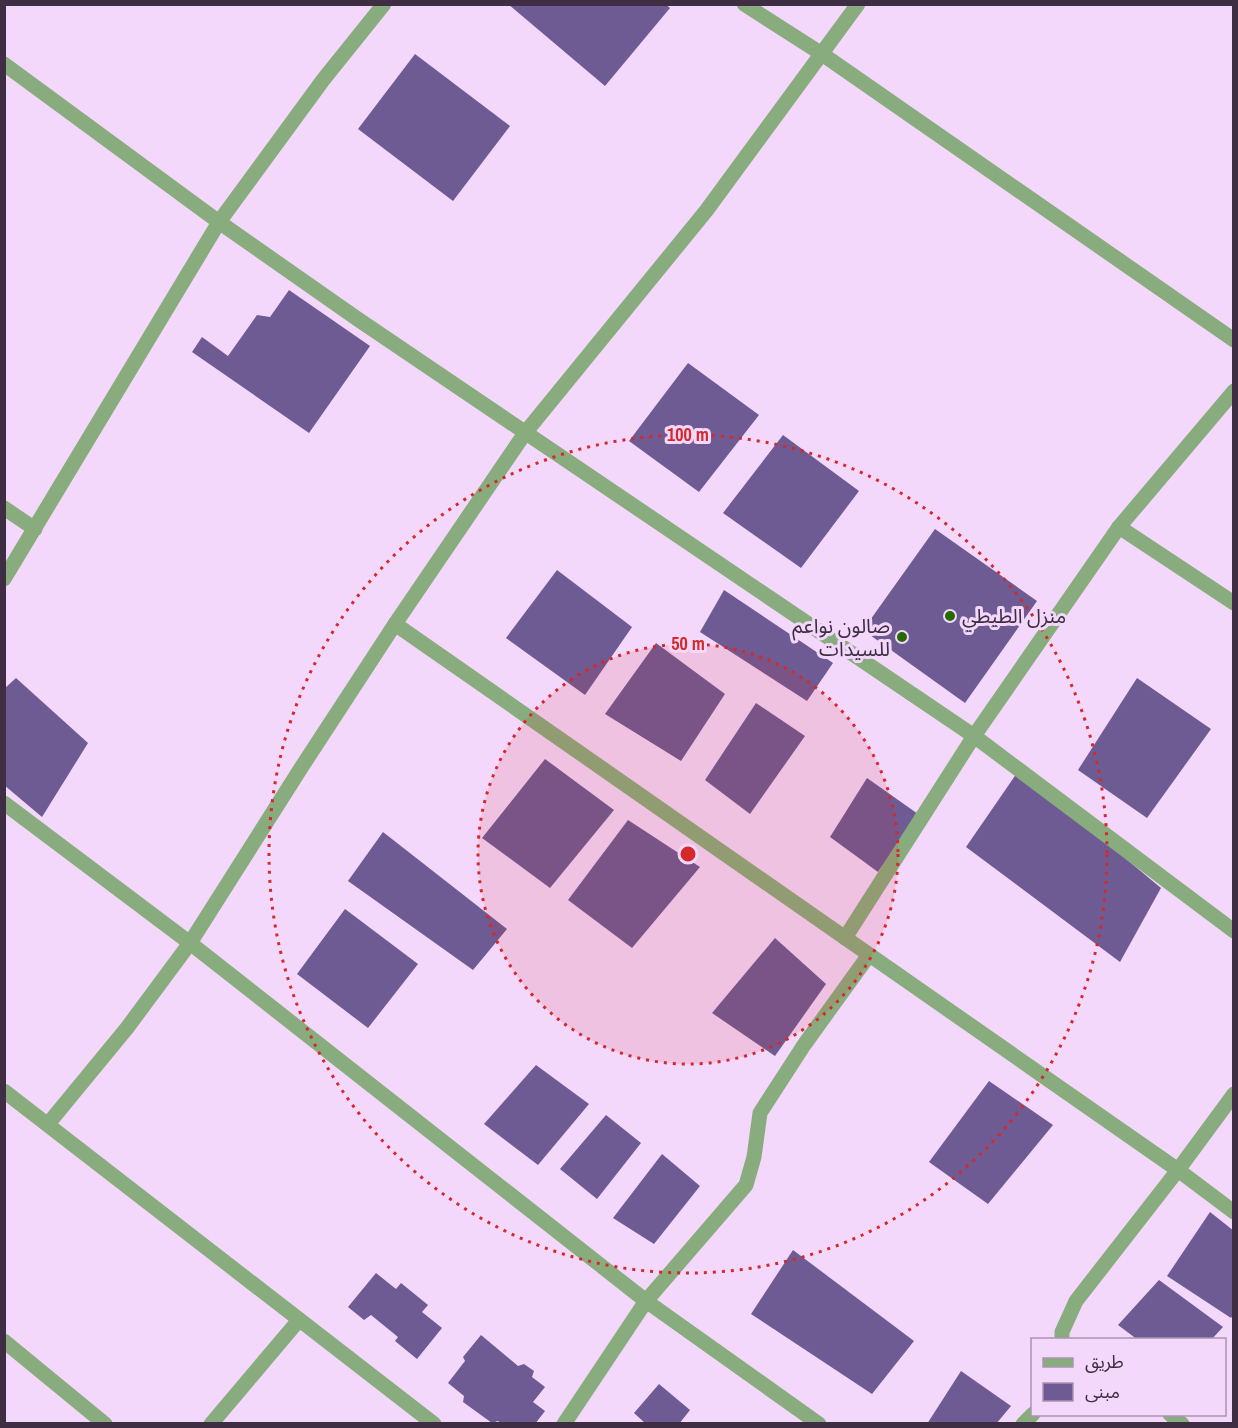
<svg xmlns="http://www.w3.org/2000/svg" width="1238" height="1428" viewBox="0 0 1238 1428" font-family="'Archivo Narrow','Noto Sans Arabic',sans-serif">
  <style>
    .building { fill: #6e5b94 }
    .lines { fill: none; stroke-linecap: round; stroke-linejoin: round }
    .street { stroke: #89ac7e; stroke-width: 15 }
    .ring { fill: none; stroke: #d62828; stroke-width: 3; stroke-dasharray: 3 6 }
    .poi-dot { fill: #266900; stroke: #f3d8fb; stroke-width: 2 }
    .labels { text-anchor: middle; stroke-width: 6; stroke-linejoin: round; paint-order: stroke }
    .poi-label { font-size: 20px; fill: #3e2d43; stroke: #f3d8fb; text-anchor: start }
    .centre { fill: #d62828; stroke: #f3d8fb; stroke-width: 3 }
    .ring-label { font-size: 18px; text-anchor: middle; font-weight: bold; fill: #d62828; stroke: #f3d8fb; stroke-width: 6; stroke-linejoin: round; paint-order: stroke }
  </style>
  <rect width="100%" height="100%" fill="#f3d8fb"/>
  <!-- building -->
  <g class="building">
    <path d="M508,4H665L670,8L605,86Z"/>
    <path d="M415,54L510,126L453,201L358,129Z"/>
    <path d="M289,290L370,346L309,433L192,352L202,337L228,356L257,315L270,317Z"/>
    <path d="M688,363L759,415L699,492L629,441Z"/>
    <path d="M783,435L859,491L801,568L723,513Z"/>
    <path d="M935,529L1037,601L965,703L863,630Z"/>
    <path d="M557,570L632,627L585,695L506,638Z"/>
    <path d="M724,590L833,663L807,701L700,632Z"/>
    <path d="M656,643L725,694L681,761L605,714Z"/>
    <path d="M16,678L88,743L42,817L4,785V689Z"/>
    <path d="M1137,678L1211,729L1147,818L1078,770Z"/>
    <path d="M756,703L805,736L750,814L705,780Z"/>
    <path d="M545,759L614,810L550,888L482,838Z"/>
    <path d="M1019,770L1161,888L1120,962L966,847Z"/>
    <path d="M867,778L918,814L878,872L830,837Z"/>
    <path d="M628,820L700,867L632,948L568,900Z"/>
    <path d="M383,832L507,929L473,970L348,881Z"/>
    <path d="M345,909L418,964L368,1028L297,974Z"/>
    <path d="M775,938L826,984L775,1056L712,1013Z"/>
    <path d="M536,1065L589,1104L538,1165L484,1124Z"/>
    <path d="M989,1081L1053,1125L988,1204L929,1162Z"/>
    <path d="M606,1115L641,1143L597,1199L560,1169Z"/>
    <path d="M662,1154L700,1186L654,1244L613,1218Z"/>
    <path d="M1210,1212L1234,1231V1314L1231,1318L1167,1276Z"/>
    <path d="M793,1250L914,1341L872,1394L751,1314Z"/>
    <path d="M376,1273L396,1289L401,1283L428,1305L422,1312L442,1328L417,1359L395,1341L398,1337L371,1315L364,1320L348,1307Z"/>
    <path d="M1159,1280L1223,1327L1211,1340H1138L1118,1325Z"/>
    <path d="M481,1335L518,1366L524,1364L534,1371L532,1377L545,1387L533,1402L545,1411L535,1424H502L498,1421L492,1423L463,1402L464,1396L448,1383L465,1361L463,1357Z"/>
    <path d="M961,1371L1011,1406L996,1424H927Z"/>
    <path d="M659,1384L690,1410L679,1424H646L634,1413Z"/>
  </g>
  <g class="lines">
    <!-- street -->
    <g class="street">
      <path d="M744,4L822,54L1234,340"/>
      <path d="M4,64L219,222L359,320L974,736L1234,931"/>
      <path d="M4,508L35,529"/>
      <path d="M1119,527L1234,603"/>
      <path d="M4,579L219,222L323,80L384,4"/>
      <path d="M395,624L1178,1170L1234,1212"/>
      <path d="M4,803L190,943L646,1301L819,1424"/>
      <path d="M845,938L974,736L1119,527L1234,391"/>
      <path d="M4,1091L434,1424"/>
      <path d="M48,1124L127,1028L190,943L301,768L395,624L525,433L706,211L858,4"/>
      <path d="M1062,1340V1332L1076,1301L1178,1170L1234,1094"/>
      <path d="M4,1341L105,1424"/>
      <path d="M1170,1414L1182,1424"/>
      <path d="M211,1424L299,1320"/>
      <path d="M564,1424L646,1301L746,1185L754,1157L760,1113L804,1045L869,955"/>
      <path d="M1023,1424L1033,1414"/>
    </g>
  </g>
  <!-- distance rings -->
  <circle cx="688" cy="854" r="210" fill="#d62828" fill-opacity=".12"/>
  <g class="ring">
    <circle cx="688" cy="854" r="210"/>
    <circle cx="688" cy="854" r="419"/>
  </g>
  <!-- markers -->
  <g class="poi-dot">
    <circle cx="950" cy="616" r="6"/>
    <circle cx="902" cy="637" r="6"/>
  </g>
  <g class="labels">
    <!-- poi labels -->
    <g class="poi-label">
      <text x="962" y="623">منزل الطيطي</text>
      <text x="890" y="633" text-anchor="end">صالون نواعم<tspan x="890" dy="23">للسيدات</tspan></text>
    </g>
  </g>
  <circle cx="688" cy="854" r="9" class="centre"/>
  <g class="ring-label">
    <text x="688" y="441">100 m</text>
    <text x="688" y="650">50 m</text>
  </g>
  <!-- border -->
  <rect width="1238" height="1428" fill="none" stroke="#3e2d43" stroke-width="12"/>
  <!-- legend -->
  <rect x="1031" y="1338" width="195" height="78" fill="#f3d8fb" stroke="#ab94b1" stroke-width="1.5"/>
  <rect x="1043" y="1358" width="30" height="9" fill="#89ac7e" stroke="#ab94b1" stroke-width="1.5"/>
  <text x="1085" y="1368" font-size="18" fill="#3e2d43">طريق</text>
  <rect x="1043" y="1383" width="30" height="18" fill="#6e5b94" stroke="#ab94b1" stroke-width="1.5"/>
  <text x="1085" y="1398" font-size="18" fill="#3e2d43">مبنى</text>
</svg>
